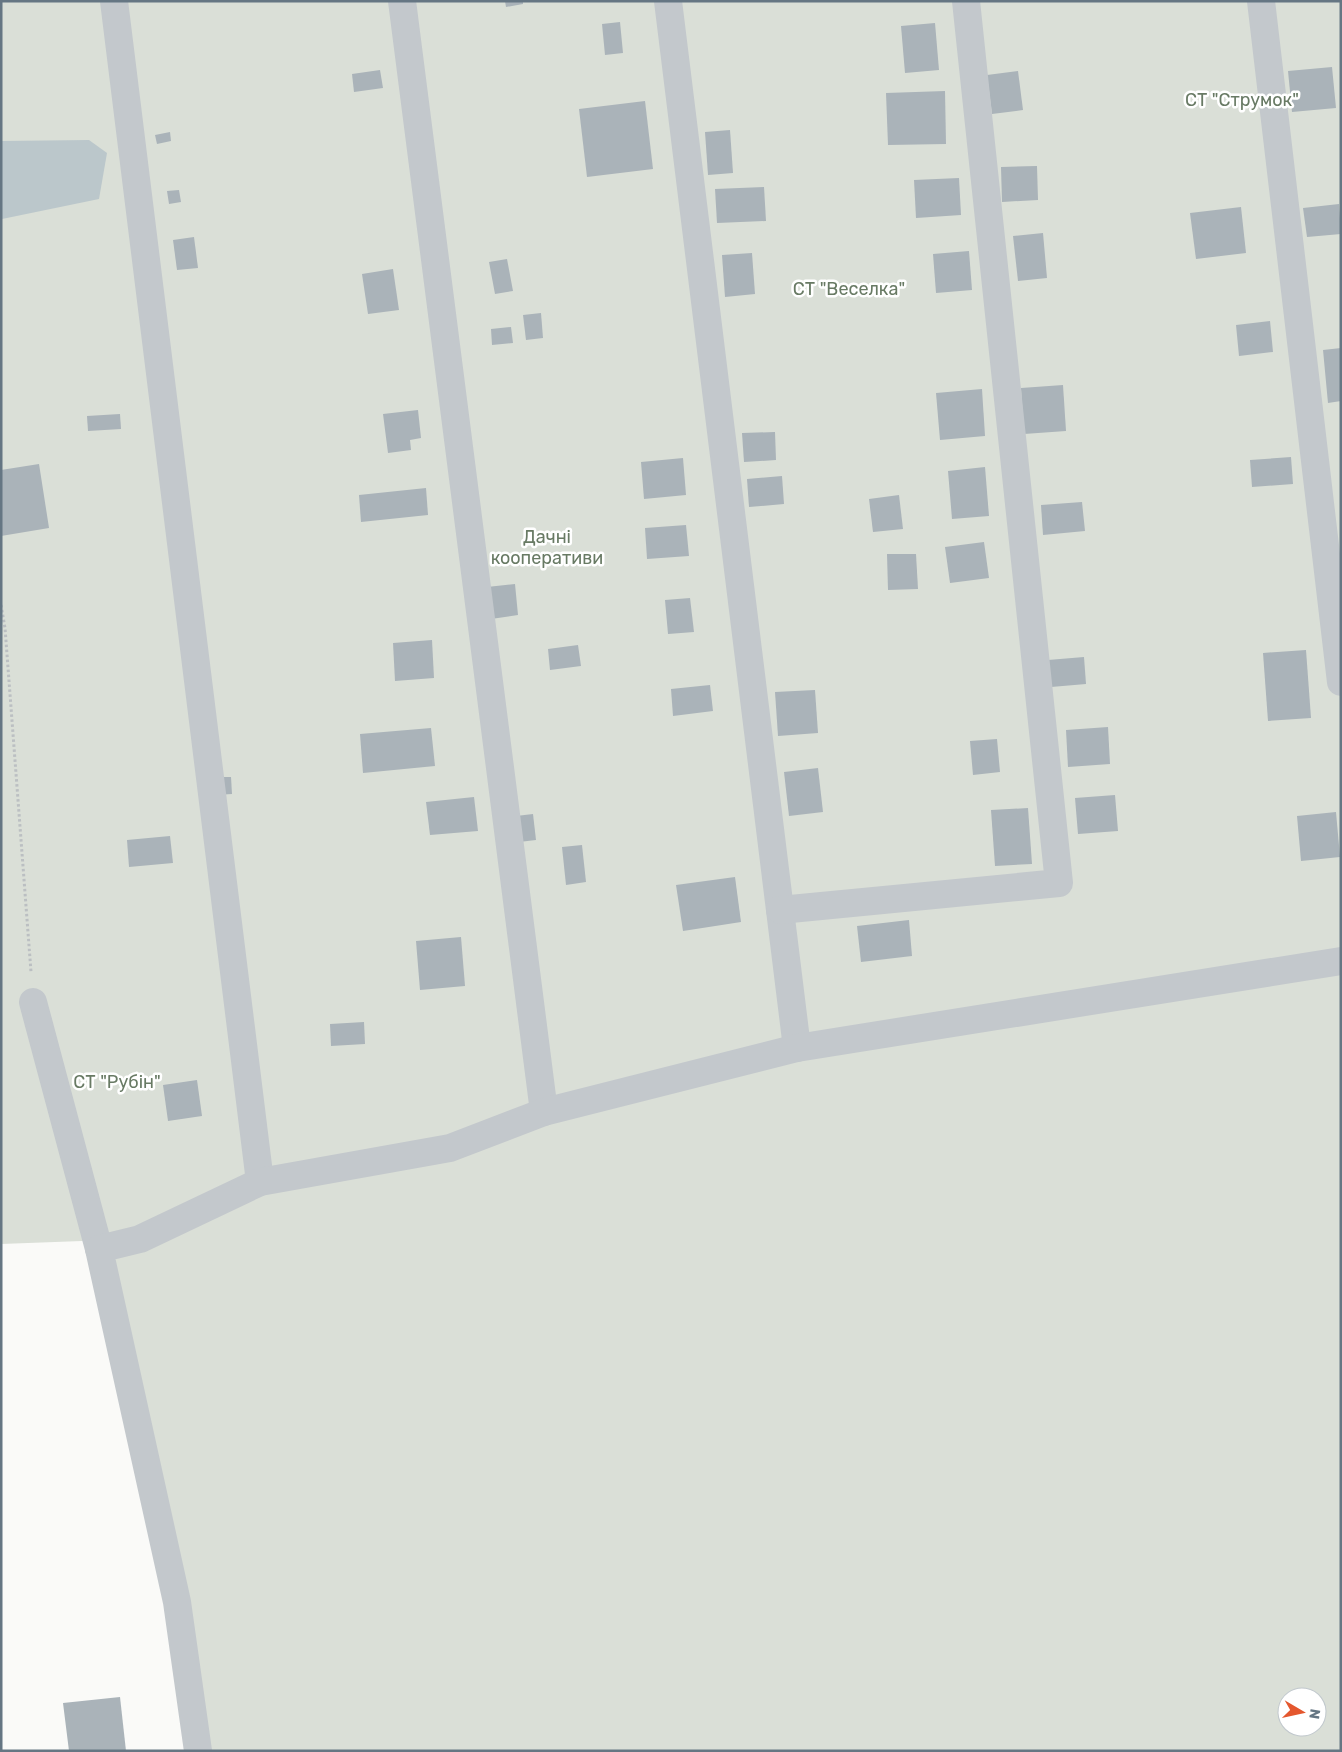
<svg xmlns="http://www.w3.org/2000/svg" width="1342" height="1752" viewBox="0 0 1342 1752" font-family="Rubik,sans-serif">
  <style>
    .green { fill: #dadfd7; fill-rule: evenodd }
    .water { fill: #bbc7cb }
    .building { fill: #aab3b9 }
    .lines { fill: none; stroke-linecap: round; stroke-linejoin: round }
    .path { stroke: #bbbfc2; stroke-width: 3; stroke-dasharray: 2.5 2.5; stroke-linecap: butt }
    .minor { stroke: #c3c8cc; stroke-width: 28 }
    .labels { text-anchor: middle; stroke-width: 5; stroke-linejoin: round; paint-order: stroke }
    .park-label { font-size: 18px; fill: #687a64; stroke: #fff }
  </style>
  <rect width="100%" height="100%" fill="#fafaf8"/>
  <!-- green -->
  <path class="green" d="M1,1H1341V1751H198L99,1249L136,1239L1,1244ZM1287,1697H1317V1727H1287Z"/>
  <!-- water -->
  <path class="water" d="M89,140L107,153L99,199L2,219L1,141Z"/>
  <!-- building -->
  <g class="building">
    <path d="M505,1H523V4L506,7Z"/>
    <path d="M620,22L623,53L605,55L602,24Z"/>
    <path d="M935,23L939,70L905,73L901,26Z"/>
    <path d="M1332,67L1336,108L1292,112L1288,71Z"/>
    <path d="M380,70L383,88L354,92L352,74Z"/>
    <path d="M1018,71L1023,110L992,114L987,75Z"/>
    <path d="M945,91L946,144L888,145L886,93Z"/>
    <path d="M645,101L653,169L587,177L579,109Z"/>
    <path d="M730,130L733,173L708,175L705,132Z"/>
    <path d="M170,132L171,141L157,144L155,135Z"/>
    <path d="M1037,166L1038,200L1002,202L1001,167Z"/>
    <path d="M959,178L961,215L916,218L914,180Z"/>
    <path d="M764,187L766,221L717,223L715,189Z"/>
    <path d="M179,190L181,202L169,204L167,191Z"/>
    <path d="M1339,204L1341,234L1307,237L1303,208Z"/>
    <path d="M1241,207L1246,253L1196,259L1190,213Z"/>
    <path d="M1043,233L1047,278L1018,281L1013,236Z"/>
    <path d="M194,237L198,268L177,270L173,240Z"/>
    <path d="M969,251L972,290L936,293L933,254Z"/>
    <path d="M752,253L755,294L725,297L722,255Z"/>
    <path d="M507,259L513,291L495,294L489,262Z"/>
    <path d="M393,269L399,310L368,314L362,274Z"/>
    <path d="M541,313L543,338L526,340L523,315Z"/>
    <path d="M1270,321L1273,352L1239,356L1236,325Z"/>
    <path d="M511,327L513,343L492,345L491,329Z"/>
    <path d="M1341,348V401L1328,403L1323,350Z"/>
    <path d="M1063,385L1066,431L1024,434L1021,388Z"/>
    <path d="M982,389L985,436L940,440L936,393Z"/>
    <path d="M418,410L421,438L410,440L411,450L388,453L383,414Z"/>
    <path d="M120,414L121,429L88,431L87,416Z"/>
    <path d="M775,432L776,460L744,462L742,433Z"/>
    <path d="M1291,457L1293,484L1252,487L1250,460Z"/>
    <path d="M683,458L686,495L644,499L641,462Z"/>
    <path d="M39,464L49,528L1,536V470Z"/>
    <path d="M985,467L989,516L952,519L948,471Z"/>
    <path d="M782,476L784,504L749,507L747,479Z"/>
    <path d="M426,488L428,515L361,522L359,495Z"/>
    <path d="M899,495L903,529L873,532L869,499Z"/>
    <path d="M1082,502L1085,531L1043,535L1041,505Z"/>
    <path d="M686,525L689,556L647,559L645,528Z"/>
    <path d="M984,542L989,578L950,583L945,547Z"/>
    <path d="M887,554H916L918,589L888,590Z"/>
    <path d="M515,584L518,615L491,619L487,587Z"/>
    <path d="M690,598L694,632L668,634L665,600Z"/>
    <path d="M432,640L434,678L395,681L393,643Z"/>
    <path d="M578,645L581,666L550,670L548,649Z"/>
    <path d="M1306,650L1311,718L1268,721L1263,653Z"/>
    <path d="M1084,657L1086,684L1051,687L1048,660Z"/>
    <path d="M710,685L713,711L673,716L671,689Z"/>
    <path d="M815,690L818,733L778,736L775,692Z"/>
    <path d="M1108,727L1110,764L1068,767L1066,730Z"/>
    <path d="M431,728L435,766L363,773L360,734Z"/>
    <path d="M997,739L1000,772L973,775L970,741Z"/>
    <path d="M818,768L823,812L789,816L784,772Z"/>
    <path d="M216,777H231L232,794L216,795Z"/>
    <path d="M1115,795L1118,831L1078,834L1075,798Z"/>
    <path d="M474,797L478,831L430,835L426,802Z"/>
    <path d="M1028,808L1032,864L995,866L991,810Z"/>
    <path d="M1336,812L1340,857L1301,861L1297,816Z"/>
    <path d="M533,814L536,840L519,842L516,816Z"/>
    <path d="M170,836L173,863L129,867L127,840Z"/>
    <path d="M582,845L586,882L566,885L562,847Z"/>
    <path d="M735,877L741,922L683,931L676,885Z"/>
    <path d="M909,920L912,956L861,962L857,926Z"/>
    <path d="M461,937L465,986L420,990L416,941Z"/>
    <path d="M364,1022L365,1044L331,1046L330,1024Z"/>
    <path d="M197,1080L202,1116L168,1121L163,1085Z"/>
    <path d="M120,1697L126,1751H69L63,1703Z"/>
  </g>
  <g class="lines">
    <!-- path -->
    <path class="path" d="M1,605L5,628L31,972"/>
    <!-- minor -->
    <g class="minor">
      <path d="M114,1L260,1182"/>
      <path d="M402,1L544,1112"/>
      <path d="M668,1L797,1048"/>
      <path d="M1261,1L1341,682"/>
      <path d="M780,910L1059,883L966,1"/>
      <path d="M33,1002L99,1249"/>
      <path d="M198,1751L177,1602L99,1249L140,1239L260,1182L450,1148L544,1112L797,1048L1341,961"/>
    </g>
  </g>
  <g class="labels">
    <!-- park labels -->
    <g class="park-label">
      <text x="1242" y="106">СТ "Струмок"</text>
      <text x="849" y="295">СТ "Веселка"</text>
      <text x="547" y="543">Дачні<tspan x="547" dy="21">кооперативи</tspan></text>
      <text x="117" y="1088">СТ "Рубін"</text>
    </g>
  </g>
  <!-- border -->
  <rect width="1342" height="1752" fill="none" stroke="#657683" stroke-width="5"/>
  <!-- north arrow -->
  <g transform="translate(1302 1712) rotate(99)"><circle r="24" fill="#ffffff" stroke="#c1c8cd"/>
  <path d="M0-4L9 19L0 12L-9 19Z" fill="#e4572e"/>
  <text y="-8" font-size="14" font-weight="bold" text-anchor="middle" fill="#657683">N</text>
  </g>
</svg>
